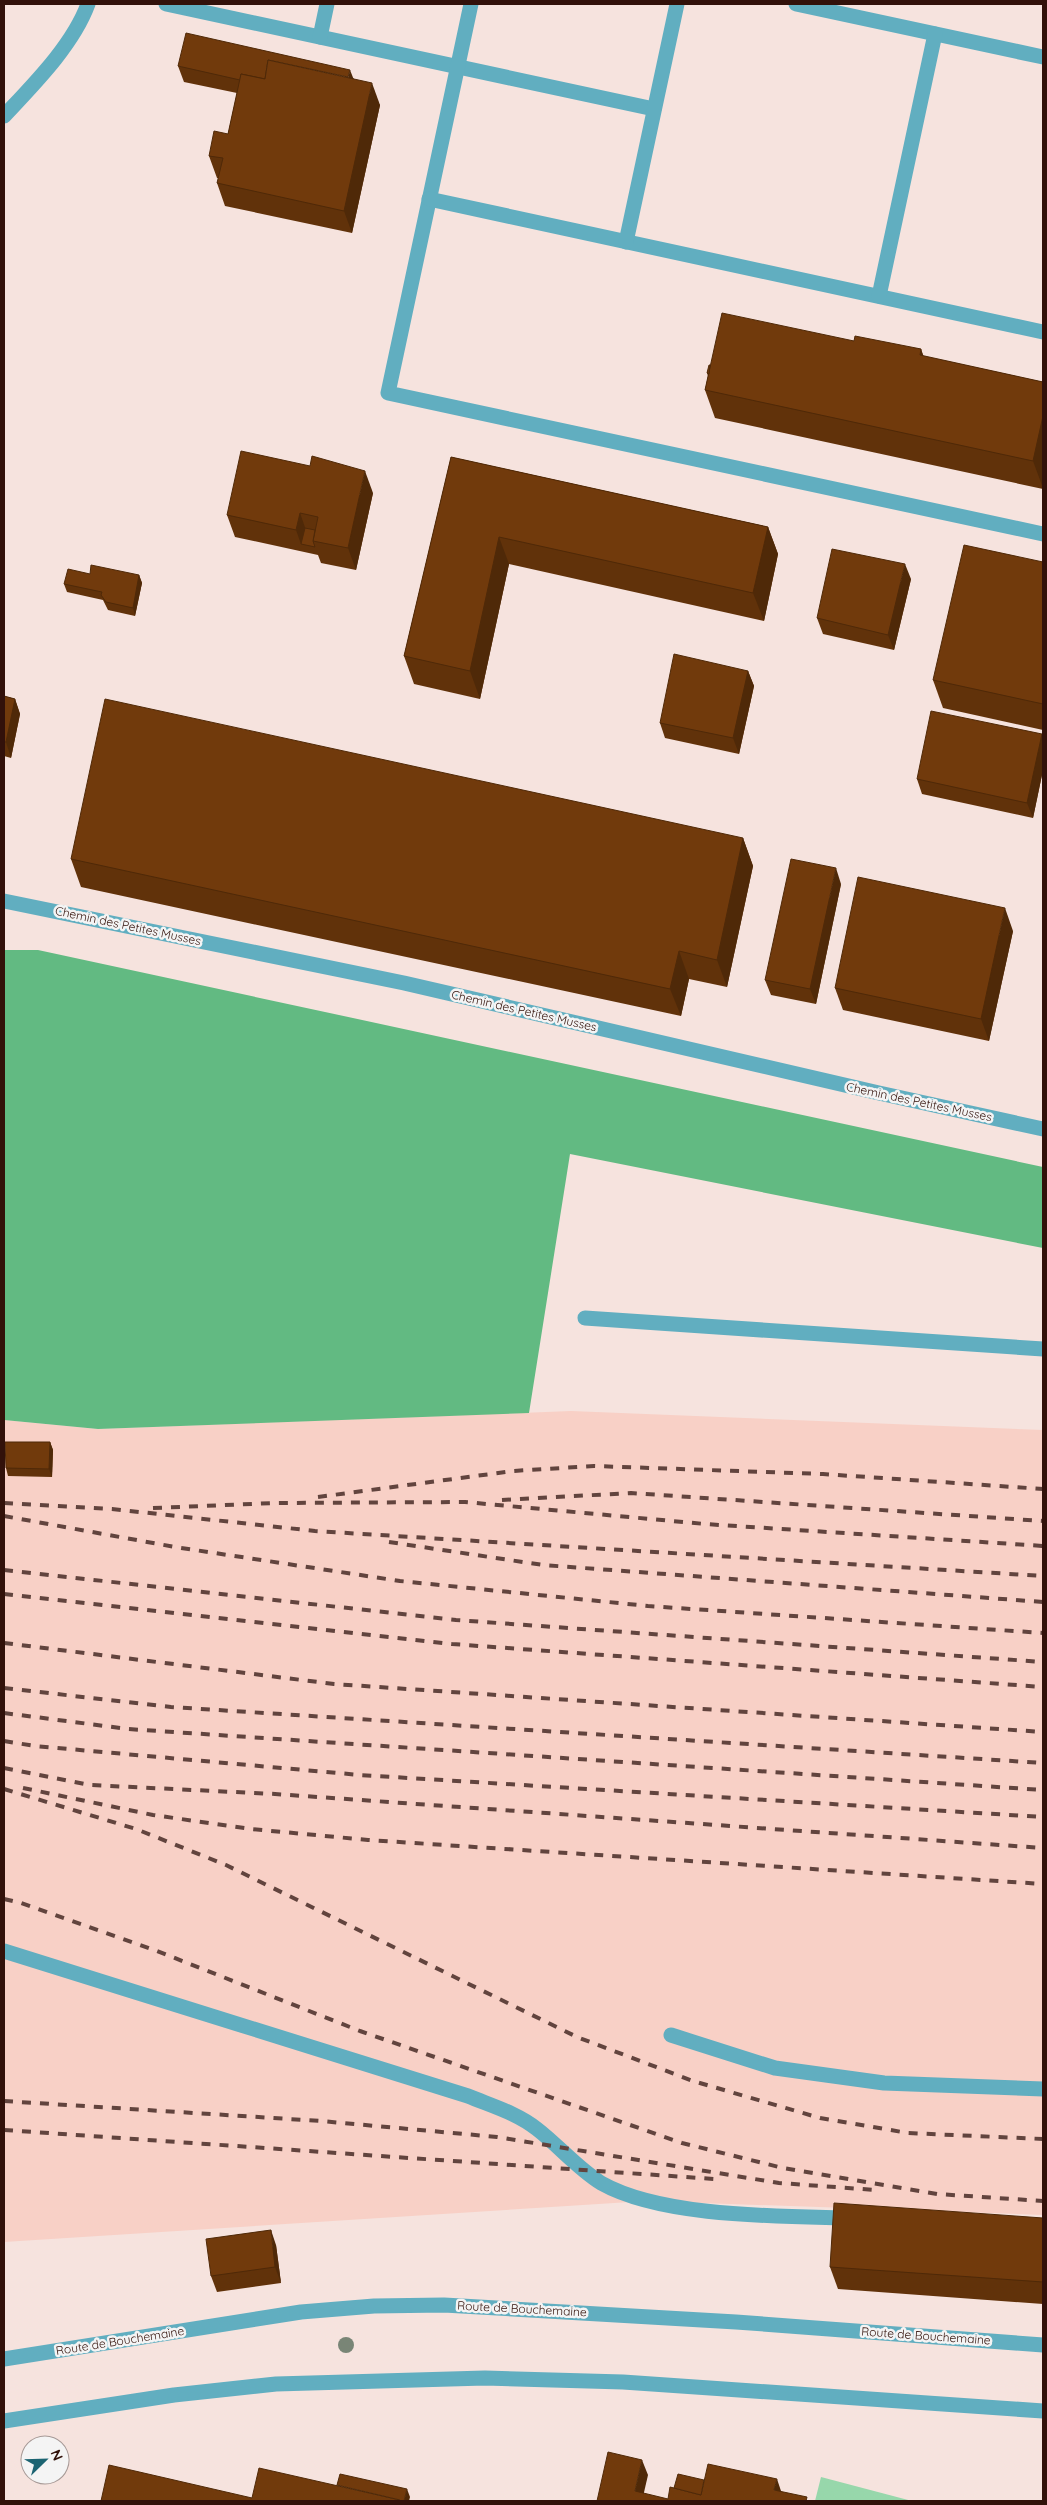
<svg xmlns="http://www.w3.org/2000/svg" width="1047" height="2505" viewBox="0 0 1047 2505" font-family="Quicksand,sans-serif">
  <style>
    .built { fill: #f8d0c6 }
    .green { fill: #97d7ab }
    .forest { fill: #62ba82 }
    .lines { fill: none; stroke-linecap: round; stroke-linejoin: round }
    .minor { stroke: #61aec0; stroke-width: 15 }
    .rail { stroke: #62443e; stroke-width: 4; stroke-dasharray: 9 9; stroke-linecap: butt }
    .tree { fill: #798576 }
    .wall { fill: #61320a }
    .shaded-wall { fill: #4f2908 }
    .building { fill: #713a0c; stroke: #4f2908 }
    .labels { text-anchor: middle; stroke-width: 5; stroke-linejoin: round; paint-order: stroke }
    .street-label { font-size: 12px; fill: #32110a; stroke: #f4f4f4 }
  </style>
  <rect width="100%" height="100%" fill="#f6e3de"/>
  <!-- built -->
  <path class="built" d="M571,1411L1043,1430V2215L646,2201L4,2242V1420L98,1429Z"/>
  <!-- green -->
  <path class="green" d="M821,2477L912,2501H815Z"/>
  <!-- forest -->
  <path class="forest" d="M4,950H38L1043,1167V1248L570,1154L529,1413L98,1429L4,1420Z"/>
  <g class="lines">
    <!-- minor -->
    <g class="minor">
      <path d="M166,4L654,109"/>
      <path d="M471,4L388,393L1043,534"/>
      <path d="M796,4L1043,57"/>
      <path d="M320,37L327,4"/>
      <path d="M4,116C34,84 73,45 88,4"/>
      <path d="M429,199L1043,332"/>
      <path d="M626,242L677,4"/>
      <path d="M879,296L935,34"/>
      <path d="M4,901L404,983L879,1093L1043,1129"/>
      <path d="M585,1318L1043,1349"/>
      <path d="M4,1951L468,2096C492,2106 517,2113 537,2129C559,2146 577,2168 601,2183C663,2218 781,2216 852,2218"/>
      <path d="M671,2035L775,2068L884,2083L1043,2089"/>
      <path d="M4,2359L301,2312L374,2306L444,2305L736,2322L1043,2345"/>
      <path d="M4,2421L174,2395L276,2384L485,2378L623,2382L1043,2411"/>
    </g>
    <!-- rail -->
    <g class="rail">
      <path d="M318,1497L513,1471L594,1466L823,1474L1043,1489"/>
      <path d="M502,1500L631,1493L1043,1521"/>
      <path d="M4,1503L112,1509L315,1531L1043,1576"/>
      <path d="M153,1508L274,1503L465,1502L705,1524L1043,1546"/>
      <path d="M4,1516L175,1547L400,1581L648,1606L1043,1633"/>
      <path d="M389,1542L543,1565L1043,1602"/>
      <path d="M4,1570L456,1620L1043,1662"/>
      <path d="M4,1594L452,1644L1043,1687"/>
      <path d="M4,1643L334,1684L1043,1732"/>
      <path d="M4,1688L171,1707L1043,1763"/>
      <path d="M4,1713L128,1729L1043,1790"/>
      <path d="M4,1741L35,1746L360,1775L1043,1817"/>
      <path d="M4,1768L90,1785L275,1794L1043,1848"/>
      <path d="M23,1788L153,1815L251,1829L368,1840L1043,1884"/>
      <path d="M4,1789L136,1829L226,1865L577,2037L693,2081L820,2118L908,2133L1043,2139"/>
      <path d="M4,1899L21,1903L157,1951L360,2031L682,2143L783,2168L937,2194L1043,2201"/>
      <path d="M4,2101L321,2121L497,2137L779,2183L876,2190"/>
      <path d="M4,2130L714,2179"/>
    </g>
  </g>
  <!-- trees -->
  <circle class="tree" cx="346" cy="2345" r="8"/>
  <!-- wall -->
  <g class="wall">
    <path d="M178,66L353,78L380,105L352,233L225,206L217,183L219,178H217L209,156L228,134L237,93L184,82Z"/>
    <path d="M854,341L921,349L923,356L1043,382V489L715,418L705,390L708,376L707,373L710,365Z"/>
    <path d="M451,457L768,527L778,554L764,621L509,564L480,699L414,684L404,656Z"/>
    <path d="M373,493L356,570L321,563L318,555L235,537L227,515Z"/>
    <path d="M1043,562V730L943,708L933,680Z"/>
    <path d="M90,574L139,575L142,583L135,616L108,610L103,600L67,592L64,584Z"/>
    <path d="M911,579L894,650L823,634L817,618Z"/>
    <path d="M748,671L754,686L739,754L665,738L660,723Z"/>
    <path d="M4,696L15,699L20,714L11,758L4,756Z"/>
    <path d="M1042,734L1043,738V770L1033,818L922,794L917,779Z"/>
    <path d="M743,838L753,866L727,987L689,979L681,1016L81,887L71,859Z"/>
    <path d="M841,884L816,1004L771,995L765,980Z"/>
    <path d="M1013,931L989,1041L843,1010L835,988Z"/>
    <path d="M50,1442L53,1450L52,1477L8,1476L6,1468Z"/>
    <path d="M1043,2218V2304L838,2289L830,2267Z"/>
    <path d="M276,2245L281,2283L217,2292L211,2276Z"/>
  </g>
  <!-- shaded-wall -->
  <g class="shaded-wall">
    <path d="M350,70L356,85L347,83Z"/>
    <path d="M372,83L380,105L352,233L344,211Z"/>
    <path d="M921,349L931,377L920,355Z"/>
    <path d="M1043,416V488L1033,461Z"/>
    <path d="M365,471L373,493L356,570L348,548Z"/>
    <path d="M300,513L308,536L301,544L296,530Z"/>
    <path d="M768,527L778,554L764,621L753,593Z"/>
    <path d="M499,537L509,564L480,699L470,671Z"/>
    <path d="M905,564L911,579L894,650L888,635Z"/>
    <path d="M139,575L142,583L135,616L133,608Z"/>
    <path d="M748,671L754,686L739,754L733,738Z"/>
    <path d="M15,699L20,714L11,758L6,742Z"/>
    <path d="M1042,734L1043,738V770L1033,818L1027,803Z"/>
    <path d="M743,838L753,866L727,987L717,960Z"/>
    <path d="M836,868L841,884L816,1004L810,989Z"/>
    <path d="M1005,908L1013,931L989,1041L981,1019Z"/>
    <path d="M679,951L689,979L681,1016L670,989Z"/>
    <path d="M50,1442L53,1450L52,1477L49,1469Z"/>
    <path d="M271,2230L276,2245L281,2283L275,2267Z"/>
    <path d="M642,2460L648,2475L642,2501L635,2491Z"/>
    <path d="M777,2479L782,2494L774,2490Z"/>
    <path d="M407,2489L410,2497L409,2501H404Z"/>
  </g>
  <!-- building -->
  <g class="building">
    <path d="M186,33L350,70L348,77L268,60L265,79L241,74L240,80L178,66Z"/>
    <path d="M268,60L372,83L344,211L217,183L223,158L209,156L214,131L228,134L241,74L265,79Z"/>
    <path d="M722,313L854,341L855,336L921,349L920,355L1043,382V416L1033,461L705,390Z"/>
    <path d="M709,365H710L709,374L707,373Z"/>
    <path d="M241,451L310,466L312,456L365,471L348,548L313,541L318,517L300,513L296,530L227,515Z"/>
    <path d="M451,457L768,527L753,593L499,537L470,671L404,656Z"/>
    <path d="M305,528L315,530L313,541L315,547L301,544Z"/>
    <path d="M964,545L1043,562V704L933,680Z"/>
    <path d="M832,549L905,564L888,635L817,618Z"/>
    <path d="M91,565L139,575L133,608L106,602L101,595L102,592L64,584L68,569L90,574Z"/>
    <path d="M674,654L748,671L733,738L660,723Z"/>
    <path d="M4,696L15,699L6,742H4Z"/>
    <path d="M105,699L743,838L717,960L679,951L670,989L71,859Z"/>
    <path d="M931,711L1042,734L1027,803L917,779Z"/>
    <path d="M791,859L836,868L810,989L765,980Z"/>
    <path d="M858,877L1005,908L981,1019L835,988Z"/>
    <path d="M5,1442H50L49,1469L6,1468Z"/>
    <path d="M834,2203L1043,2218V2282L830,2267Z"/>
    <path d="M271,2230L275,2267L211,2276L206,2239Z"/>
    <path d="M608,2452L642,2460L635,2491L668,2499L670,2487L701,2495L708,2464L777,2479L774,2490L807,2497L806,2501H597Z"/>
    <path d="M109,2465L252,2498L259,2468L400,2500V2501H101Z"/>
    <path d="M340,2474L407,2489L404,2501H401L400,2500L337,2485Z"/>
    <path d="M678,2474L704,2480L701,2495L674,2488Z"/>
  </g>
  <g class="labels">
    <!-- street labels -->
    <g class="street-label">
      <text transform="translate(128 926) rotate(12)" y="4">Chemin des Petites Musses</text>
      <text transform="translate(524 1011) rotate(13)" y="4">Chemin des Petites Musses</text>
      <text transform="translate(919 1102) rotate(12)" y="4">Chemin des Petites Musses</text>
      <text transform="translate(522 2309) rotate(3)" y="4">Route de Bouchemaine</text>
      <text transform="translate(926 2336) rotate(4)" y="4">Route de Bouchemaine</text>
      <text transform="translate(120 2341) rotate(-9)" y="4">Route de Bouchemaine</text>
    </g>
  </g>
  <!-- border -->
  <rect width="1047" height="2505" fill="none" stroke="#32110a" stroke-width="10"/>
  <!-- north arrow -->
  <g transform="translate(45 2460) rotate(67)"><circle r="24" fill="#f4f4f4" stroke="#a69996"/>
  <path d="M0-4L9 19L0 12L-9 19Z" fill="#1c6472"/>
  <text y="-8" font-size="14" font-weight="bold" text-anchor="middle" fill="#32110a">N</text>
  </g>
</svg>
